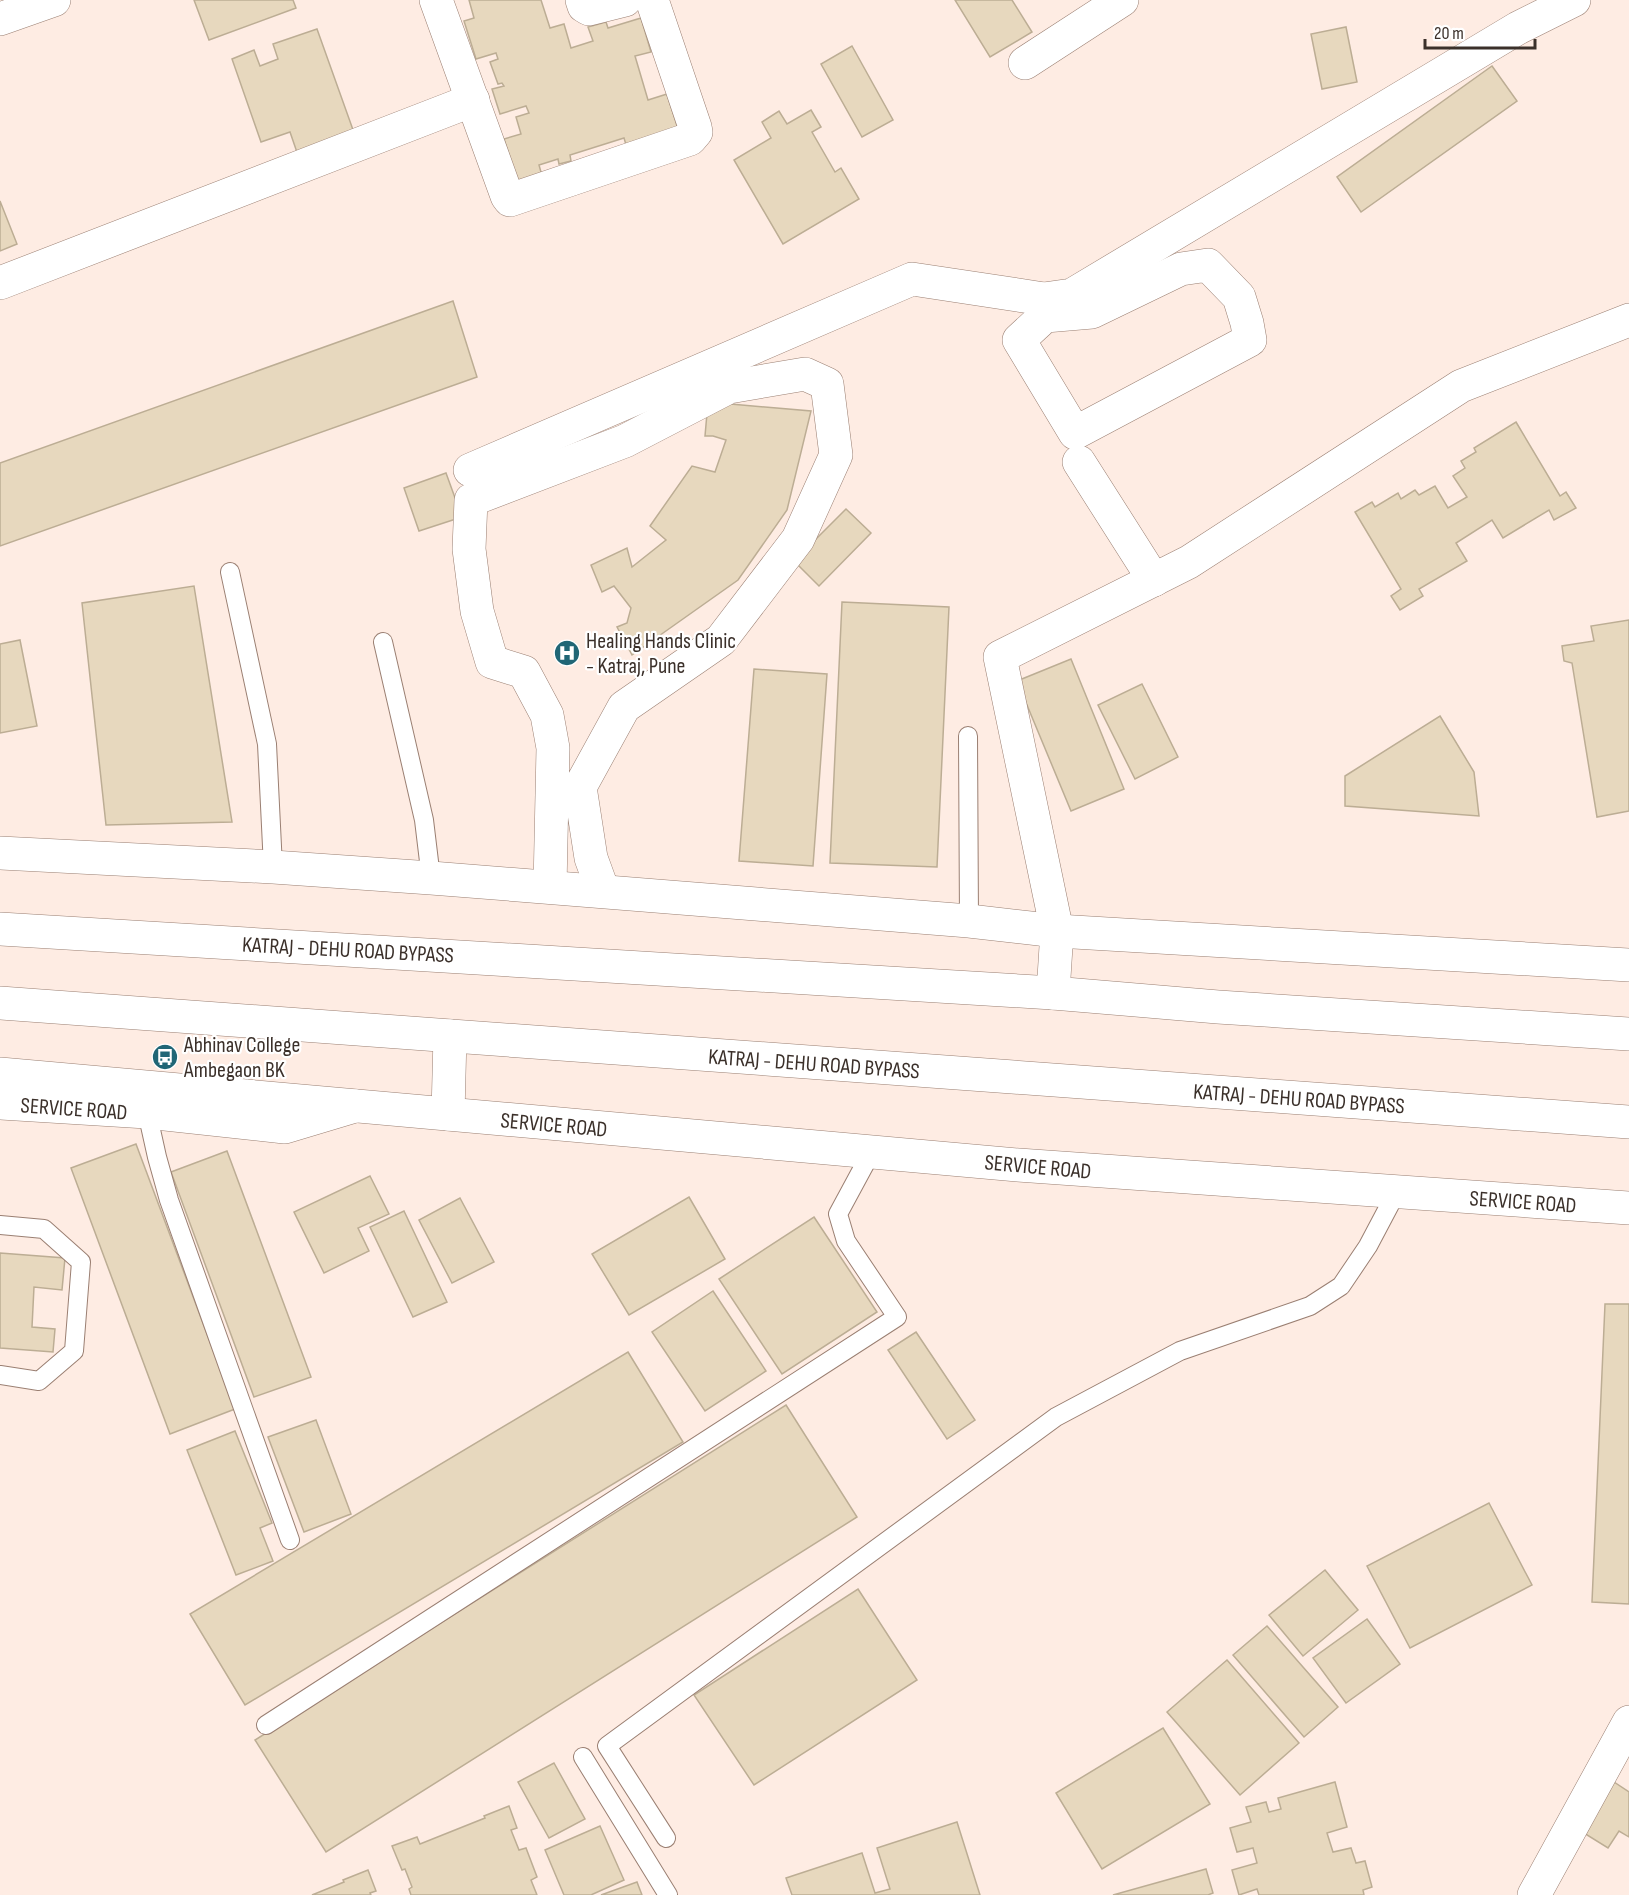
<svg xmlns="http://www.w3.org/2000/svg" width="1629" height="1895" viewBox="0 0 1629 1895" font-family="'Sofia Sans Condensed',sans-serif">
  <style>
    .building { fill: #e7d8be; stroke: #bcad94; stroke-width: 1.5 }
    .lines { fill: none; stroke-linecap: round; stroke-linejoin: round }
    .service-casing { stroke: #9a7f72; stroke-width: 20 }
    .minor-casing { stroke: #9a7f72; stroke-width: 34 }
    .tertiary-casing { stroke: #9a7f72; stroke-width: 34 }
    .trunk-casing { stroke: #9a7f72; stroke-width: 34 }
    .service { stroke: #fff; stroke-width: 18 }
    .minor { stroke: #fff; stroke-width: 33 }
    .tertiary { stroke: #fff; stroke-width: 33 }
    .trunk { stroke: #fff; stroke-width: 33 }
    .labels { text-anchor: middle; stroke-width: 4.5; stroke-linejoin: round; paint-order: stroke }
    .poi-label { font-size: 22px; fill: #3b302a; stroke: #fff; text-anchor: start }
    .street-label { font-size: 22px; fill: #3b302a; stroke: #fff }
  </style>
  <rect width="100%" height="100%" fill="#feece3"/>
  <!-- building -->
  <g class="building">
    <path d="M194,0H293L296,8L209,40Z"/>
    <path d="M469,0H541L550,28L564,24L571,48L593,41L588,27L606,22L608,28L641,18L651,52L635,56L648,100L667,94L678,129L629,155L624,138L570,155L571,161L559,164L558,159L539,165L544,183L520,191L504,139L521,134L516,117L529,113L526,106L500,114L492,89L504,86L502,83L498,84L490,62L498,59L496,53L476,59L464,21L474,18Z"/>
    <path d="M955,0H1012L1032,32L990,57Z"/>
    <path d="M1346,27L1357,82L1322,89L1311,34Z"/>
    <path d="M317,29L357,141L300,161L290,132L261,142L232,59L254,50L260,66L278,59L273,44Z"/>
    <path d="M852,46L893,120L862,137L821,64Z"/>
    <path d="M1492,66L1517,101L1361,212L1337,177Z"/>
    <path d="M811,110L821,127L812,132L835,172L841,168L859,199L783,244L734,160L771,138L762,122L779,111L787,124Z"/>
    <path d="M0,201L17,244L0,251Z"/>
    <path d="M453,301L477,377L0,546V463Z"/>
    <path d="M708,402L811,411L787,510L738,580L632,655L617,627L627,623L631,608L614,586L602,592L591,565L627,548L632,567L666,540L650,526L692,466L715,472L726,440L713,436H705Z"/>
    <path d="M1516,422L1560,496L1566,492L1576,508L1554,520L1549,510L1503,538L1492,520L1456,543L1467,561L1419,589L1423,596L1400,610L1391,596L1401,589L1355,512L1372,502L1375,507L1398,493L1401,499L1415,490L1419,495L1435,486L1448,508L1467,497L1453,476L1465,468L1461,461L1476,452L1474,448Z"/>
    <path d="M446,473L462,517L419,531L404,488Z"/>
    <path d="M846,509L871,533L819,586L794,561Z"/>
    <path d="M194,586L232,822L106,825L82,603Z"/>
    <path d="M842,602L949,607L937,867L830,863Z"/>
    <path d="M1629,620V811L1597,817L1572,663L1564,661L1562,646L1594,641L1591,626Z"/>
    <path d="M20,640L37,726L0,733V644Z"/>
    <path d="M1071,659L1124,789L1071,811L1017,681Z"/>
    <path d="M754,669L827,674L813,866L739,861Z"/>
    <path d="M1142,684L1178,757L1135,779L1098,705Z"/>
    <path d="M1440,716L1474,772L1479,816L1345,806V776Z"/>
    <path d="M136,1144L235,1409L170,1434L71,1168Z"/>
    <path d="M227,1151L311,1377L254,1397L171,1172Z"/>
    <path d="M370,1176L389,1214L358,1228L369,1251L324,1273L294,1212Z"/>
    <path d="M689,1197L725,1259L629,1315L592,1254Z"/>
    <path d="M460,1198L494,1262L452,1283L419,1220Z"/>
    <path d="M404,1211L447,1302L413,1317L370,1227Z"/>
    <path d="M814,1217L877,1312L782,1374L719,1279Z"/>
    <path d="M0,1253L65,1258L62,1290L34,1287L32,1327L55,1329L53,1352L0,1348Z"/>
    <path d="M713,1291L766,1371L705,1411L652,1332Z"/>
    <path d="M1605,1304H1629V1604L1592,1602Z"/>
    <path d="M916,1332L975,1420L947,1439L888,1350Z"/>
    <path d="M628,1352L683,1442L245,1705L190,1614Z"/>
    <path d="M786,1405L857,1517L326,1852L255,1740Z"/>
    <path d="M316,1420L351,1514L304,1532L268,1437Z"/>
    <path d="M235,1431L272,1523L260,1528L273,1561L236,1575L187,1450Z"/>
    <path d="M1489,1503L1532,1585L1410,1648L1367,1566Z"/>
    <path d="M1325,1570L1358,1610L1303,1656L1269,1615Z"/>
    <path d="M858,1589L917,1680L754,1785L694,1695Z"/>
    <path d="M1367,1619L1400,1664L1346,1703L1313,1658Z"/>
    <path d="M1267,1626L1338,1707L1304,1737L1233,1655Z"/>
    <path d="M1227,1660L1299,1743L1240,1795L1167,1712Z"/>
    <path d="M1163,1728L1210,1804L1102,1869L1056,1793Z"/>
    <path d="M554,1763L585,1819L549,1838L518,1782Z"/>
    <path d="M1611,1780L1629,1792V1837L1619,1831L1608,1848L1579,1830Z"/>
    <path d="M1335,1782L1347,1827L1327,1833L1333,1852L1351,1848L1356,1863L1365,1861L1372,1887L1363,1890L1364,1895H1259L1257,1889L1239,1895L1232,1870L1257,1863L1253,1848L1237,1852L1230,1828L1251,1822L1246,1807L1266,1802L1269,1812L1281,1809L1278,1798Z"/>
    <path d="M509,1806L517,1828L511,1830L519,1850L526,1848L537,1877L531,1880L537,1895H411L409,1889L412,1887L405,1869L402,1870L392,1846L417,1837L420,1844L485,1818L484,1816Z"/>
    <path d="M957,1822L980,1895H792L786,1878L862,1853L875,1893L890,1889L877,1848Z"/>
    <path d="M600,1826L624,1880L591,1895H564L545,1850Z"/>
    <path d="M1206,1869L1213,1893L1208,1895H1113Z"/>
    <path d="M368,1870L376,1891L370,1893L371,1895H312L344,1882L343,1880Z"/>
    <path d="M637,1882L642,1895H601Z"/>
  </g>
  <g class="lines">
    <!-- service casing -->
    <g class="service-casing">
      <g id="service">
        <path d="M230,572L267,744L273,867"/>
        <path d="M383,642L424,820L431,878"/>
        <path d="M968,736L969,921"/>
        <path d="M147,1112L157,1157L169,1200L290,1540"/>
        <path d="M0,1225L44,1229L81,1262L74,1351L39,1381L0,1375"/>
        <path d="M266,1725L897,1317L846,1241L838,1214L872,1151"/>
        <path d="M583,1757L668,1895"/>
        <path d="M666,1838L607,1746L1056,1417L1180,1351L1310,1306L1341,1286L1368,1246L1396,1193"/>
      </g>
    </g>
    <!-- minor casing -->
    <g class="minor-casing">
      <g id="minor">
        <path d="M436,0L507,196L510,200L690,139L696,132L695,127L652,0"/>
        <path d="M582,0L584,6L589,9L625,0"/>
        <path d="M0,19L54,0"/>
        <path d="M1025,63L1122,0"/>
        <path d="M0,283L473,100"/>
        <path d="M1044,299L1045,316L1019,340L1075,433L1250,340L1247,323L1239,297L1208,265L1181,269L1092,312L1045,316"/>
        <path d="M1079,462L1154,580"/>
        <path d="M470,470L912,279L1044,299L1072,295L1518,28L1574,0"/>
        <path d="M550,887L553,748L547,715L524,672L492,662L477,611L469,549L471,500L625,441L729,387L805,374L827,384L836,455L798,539L721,640L624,707L580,787L591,858L603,891"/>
        <path d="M1053,993L1057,931L1000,657L1189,562L1461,386L1629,320"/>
        <path d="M0,1103L147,1112L285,1127L355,1106"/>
        <path d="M1534,1895L1629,1722"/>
      </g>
    </g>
    <!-- tertiary casing -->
    <g class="tertiary-casing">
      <g id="tertiary">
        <path d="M0,853L273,867L431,878L969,921L1057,931L1629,965"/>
        <path d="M0,1074L1018,1165L1629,1208"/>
      </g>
    </g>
    <!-- trunk casing -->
    <g class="trunk-casing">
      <g id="trunk">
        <path d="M0,929L1053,993L1218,1007L1629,1034"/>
        <path d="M0,1003L1629,1122"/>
        <path d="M448,1114L450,1036"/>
      </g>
    </g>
    <!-- service -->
    <use href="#service" class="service"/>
    <!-- minor -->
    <use href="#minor" class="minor"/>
    <!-- tertiary -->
    <use href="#tertiary" class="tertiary"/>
    <!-- trunk -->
    <use href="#trunk" class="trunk"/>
  </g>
  <!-- icons -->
  <defs>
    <g id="hospital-disc" transform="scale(1.35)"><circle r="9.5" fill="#206676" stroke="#fff"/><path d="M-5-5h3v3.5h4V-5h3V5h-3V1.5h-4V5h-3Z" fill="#fff"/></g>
    <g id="bus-disc" transform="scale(1.35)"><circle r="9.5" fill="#206676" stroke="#fff"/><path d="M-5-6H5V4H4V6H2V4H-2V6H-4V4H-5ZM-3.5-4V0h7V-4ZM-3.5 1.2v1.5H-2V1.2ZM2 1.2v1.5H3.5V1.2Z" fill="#fff"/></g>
  </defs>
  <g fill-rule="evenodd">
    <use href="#hospital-disc" x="567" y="653"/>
    <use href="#bus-disc" x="165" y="1057"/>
  </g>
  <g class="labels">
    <!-- poi labels -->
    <g class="poi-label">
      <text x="586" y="648">Healing Hands Clinic<tspan x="586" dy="25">- Katraj, Pune</tspan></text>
      <text x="184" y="1052">Abhinav College<tspan x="184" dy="25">Ambegaon BK</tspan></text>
    </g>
    <!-- street labels -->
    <g class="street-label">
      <text transform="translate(348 949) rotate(3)" y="8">KATRAJ - DEHU ROAD BYPASS</text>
      <text transform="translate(814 1063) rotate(4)" y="8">KATRAJ - DEHU ROAD BYPASS</text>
      <text transform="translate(1299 1098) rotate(4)" y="8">KATRAJ - DEHU ROAD BYPASS</text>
      <text transform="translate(74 1108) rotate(4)" y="8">SERVICE ROAD</text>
      <text transform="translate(554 1124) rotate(5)" y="8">SERVICE ROAD</text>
      <text transform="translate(1038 1166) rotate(5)" y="8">SERVICE ROAD</text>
      <text transform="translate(1523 1201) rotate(4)" y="8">SERVICE ROAD</text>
    </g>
  </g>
  <!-- scale -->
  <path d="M1425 39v9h110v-9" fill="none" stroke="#3b302a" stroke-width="3"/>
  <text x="1434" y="39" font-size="18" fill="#3b302a" stroke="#ffffff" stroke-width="4.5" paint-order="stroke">20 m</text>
</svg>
